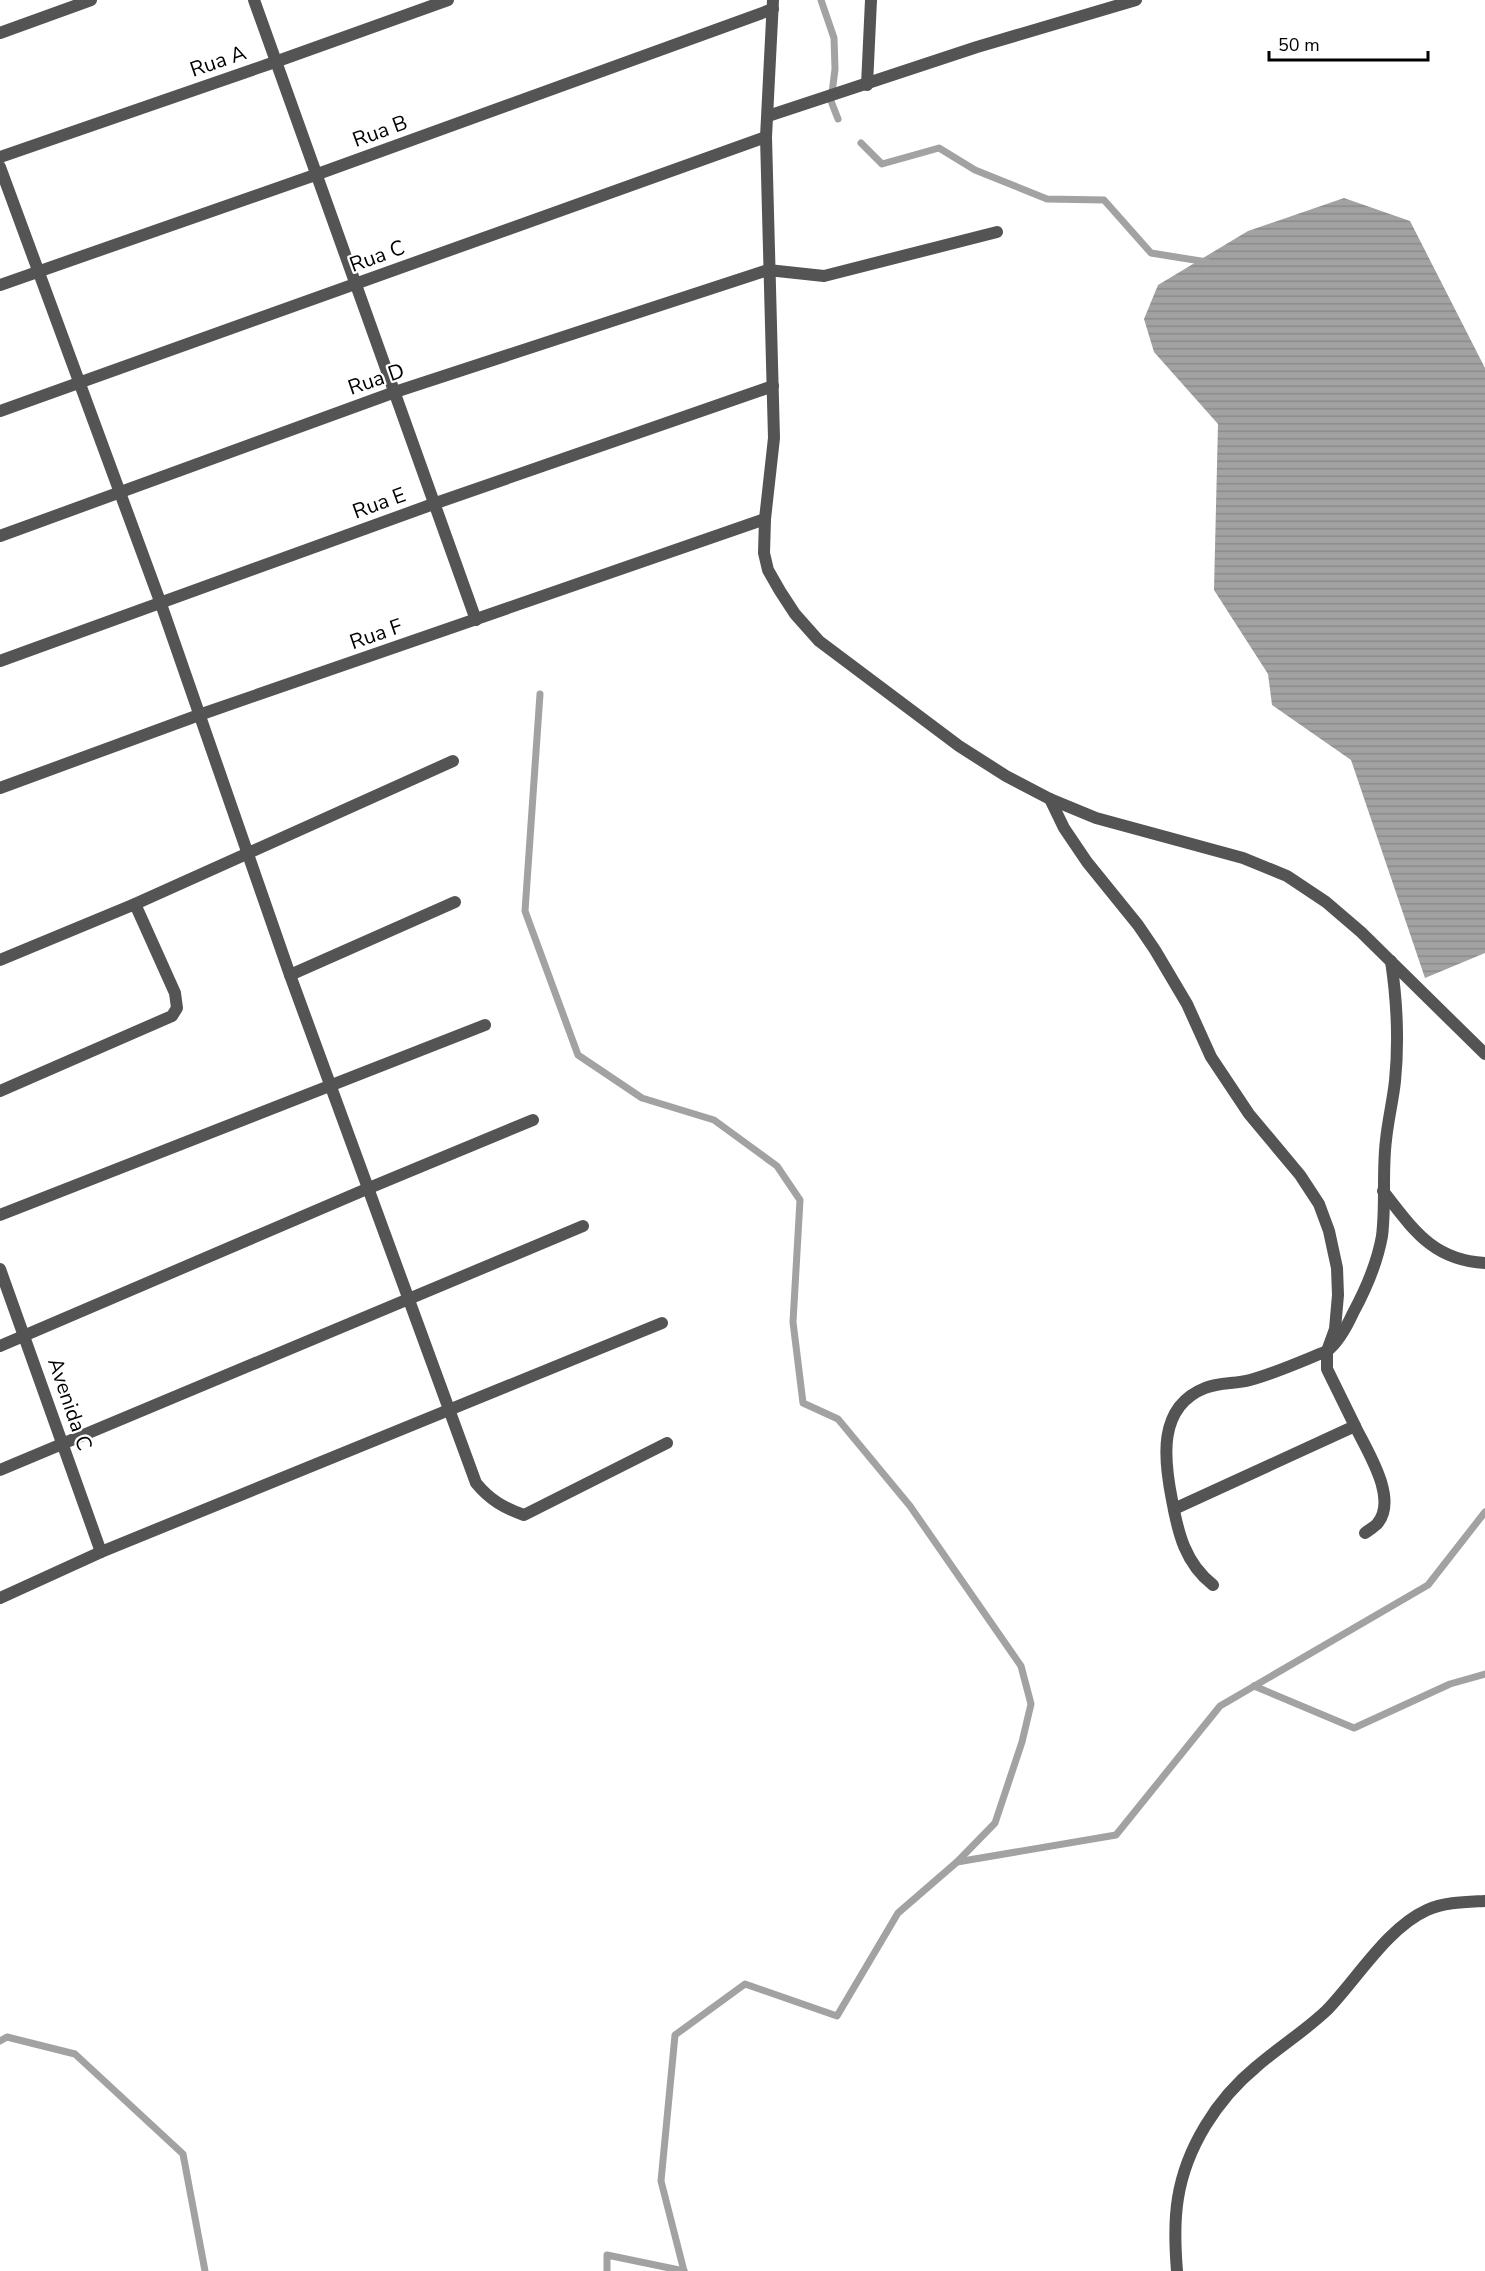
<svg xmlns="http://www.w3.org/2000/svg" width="1485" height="2271" viewBox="0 0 1485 2271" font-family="'Nunito Sans',sans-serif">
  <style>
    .water { fill: url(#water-rules) }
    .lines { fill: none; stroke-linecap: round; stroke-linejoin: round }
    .stream { stroke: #a2a2a2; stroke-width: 7 }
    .street { stroke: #545454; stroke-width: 12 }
    .labels { text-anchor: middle; stroke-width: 4.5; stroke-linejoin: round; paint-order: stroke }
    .street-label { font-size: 21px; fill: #000; stroke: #fff }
  </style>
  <defs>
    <pattern id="water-rules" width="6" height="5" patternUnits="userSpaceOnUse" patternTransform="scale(1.5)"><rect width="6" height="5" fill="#a2a2a2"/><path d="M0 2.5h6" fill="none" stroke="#8a8a8a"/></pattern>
  </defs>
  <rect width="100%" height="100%" fill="#fff"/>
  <!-- water -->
  <path class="water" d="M1344,198L1410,221L1485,368V953L1425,978L1351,760L1272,705L1268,674L1214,590L1218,424L1154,352L1144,319L1158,285L1248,231Z"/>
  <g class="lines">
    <!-- stream -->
    <g class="stream">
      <path d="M821,0L834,38L835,69L831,101L838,119"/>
      <path d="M861,143L882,164L939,148L975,170L1047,199L1104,200L1151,253L1207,262"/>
      <path d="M540,694L525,911L578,1055L642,1098L714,1120L777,1166L800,1200L793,1322L803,1403L838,1419L910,1506L1021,1666L1031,1704L1022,1742L995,1823L957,1862"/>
      <path d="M1254,1686L1354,1728L1450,1684L1485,1674"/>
      <path d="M0,2041L7,2037L75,2054L183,2154L205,2271"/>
      <path d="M607,2271V2255L684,2271"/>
      <path d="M684,2271L661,2181L675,2035L745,1984L837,2016L898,1913L957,1862L1116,1835L1220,1706L1428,1585L1485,1512"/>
    </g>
    <!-- street -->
    <g class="street">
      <path d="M254,0L476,620"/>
      <path d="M773,0L766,137L774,438L765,519L764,553L768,570L780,591L795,614L819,641L959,746L1006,776L1050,799L1096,818L1243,858L1287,876L1326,902L1361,932L1485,1054"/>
      <path d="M0,33L91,0"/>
      <path d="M867,85L871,0"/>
      <path d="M768,116L977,47L1136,0"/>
      <path d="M0,157L275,62L448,0"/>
      <path d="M0,167L161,604L290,975L476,1483C490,1500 504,1508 524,1515L667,1443"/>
      <path d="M0,285L315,175L773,9"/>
      <path d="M0,411L766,137"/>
      <path d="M0,536L395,392L768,270L824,276L997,232"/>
      <path d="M0,661L436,503L773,386"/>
      <path d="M0,788L199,715L765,519"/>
      <path d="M1050,799L1064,828L1087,862L1138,925L1155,950L1187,1004L1211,1057L1249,1114L1300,1175L1319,1204L1329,1231L1337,1268L1338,1295L1335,1329L1327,1351V1369L1355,1426L1174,1509"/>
      <path d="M0,960L135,904L453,761"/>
      <path d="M290,975L455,902"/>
      <path d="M0,1091L172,1016L177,1008L175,993L135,904"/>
      <path d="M1383,1191C1413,1229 1432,1260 1485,1263"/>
      <path d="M0,1215L485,1025"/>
      <path d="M0,1269L101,1552"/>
      <path d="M0,1346L369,1188L533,1120"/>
      <path d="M1355,1426C1367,1451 1399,1499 1377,1524C1374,1527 1369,1530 1365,1533"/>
      <path d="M0,1470L583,1226"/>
      <path d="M1213,1585C1185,1563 1178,1533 1172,1500C1164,1460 1157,1407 1205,1388C1219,1382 1235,1384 1250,1380C1276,1373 1302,1361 1327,1351C1339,1342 1347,1326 1353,1313C1366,1289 1377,1264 1382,1236C1386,1204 1382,1172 1386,1140C1388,1120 1393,1100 1395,1081C1399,1041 1397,1001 1391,961"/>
      <path d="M0,1598L101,1552L662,1323"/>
      <path d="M1177,2271C1175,2247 1174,2222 1178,2198C1186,2148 1217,2099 1256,2067C1279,2047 1305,2031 1327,2010C1357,1979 1387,1928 1427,1910C1445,1902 1466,1902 1485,1901"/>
    </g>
  </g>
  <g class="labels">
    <!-- street labels -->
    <g class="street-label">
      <text transform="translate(218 61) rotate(-19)" y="7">Rua A</text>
      <text transform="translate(380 131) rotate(-20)" y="7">Rua B</text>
      <text transform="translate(377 256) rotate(-20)" y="7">Rua C</text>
      <text transform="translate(376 379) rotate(-19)" y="7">Rua D</text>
      <text transform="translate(379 503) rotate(-20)" y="7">Rua E</text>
      <text transform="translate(376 634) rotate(-19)" y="7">Rua F</text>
      <text transform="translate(70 1404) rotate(71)" y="7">Avenida C</text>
    </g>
  </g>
  <!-- scale -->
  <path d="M1269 51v9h159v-9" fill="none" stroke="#000000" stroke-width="3"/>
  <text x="1278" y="51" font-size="18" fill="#000000" stroke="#ffffff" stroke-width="4.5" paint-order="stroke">50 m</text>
</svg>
